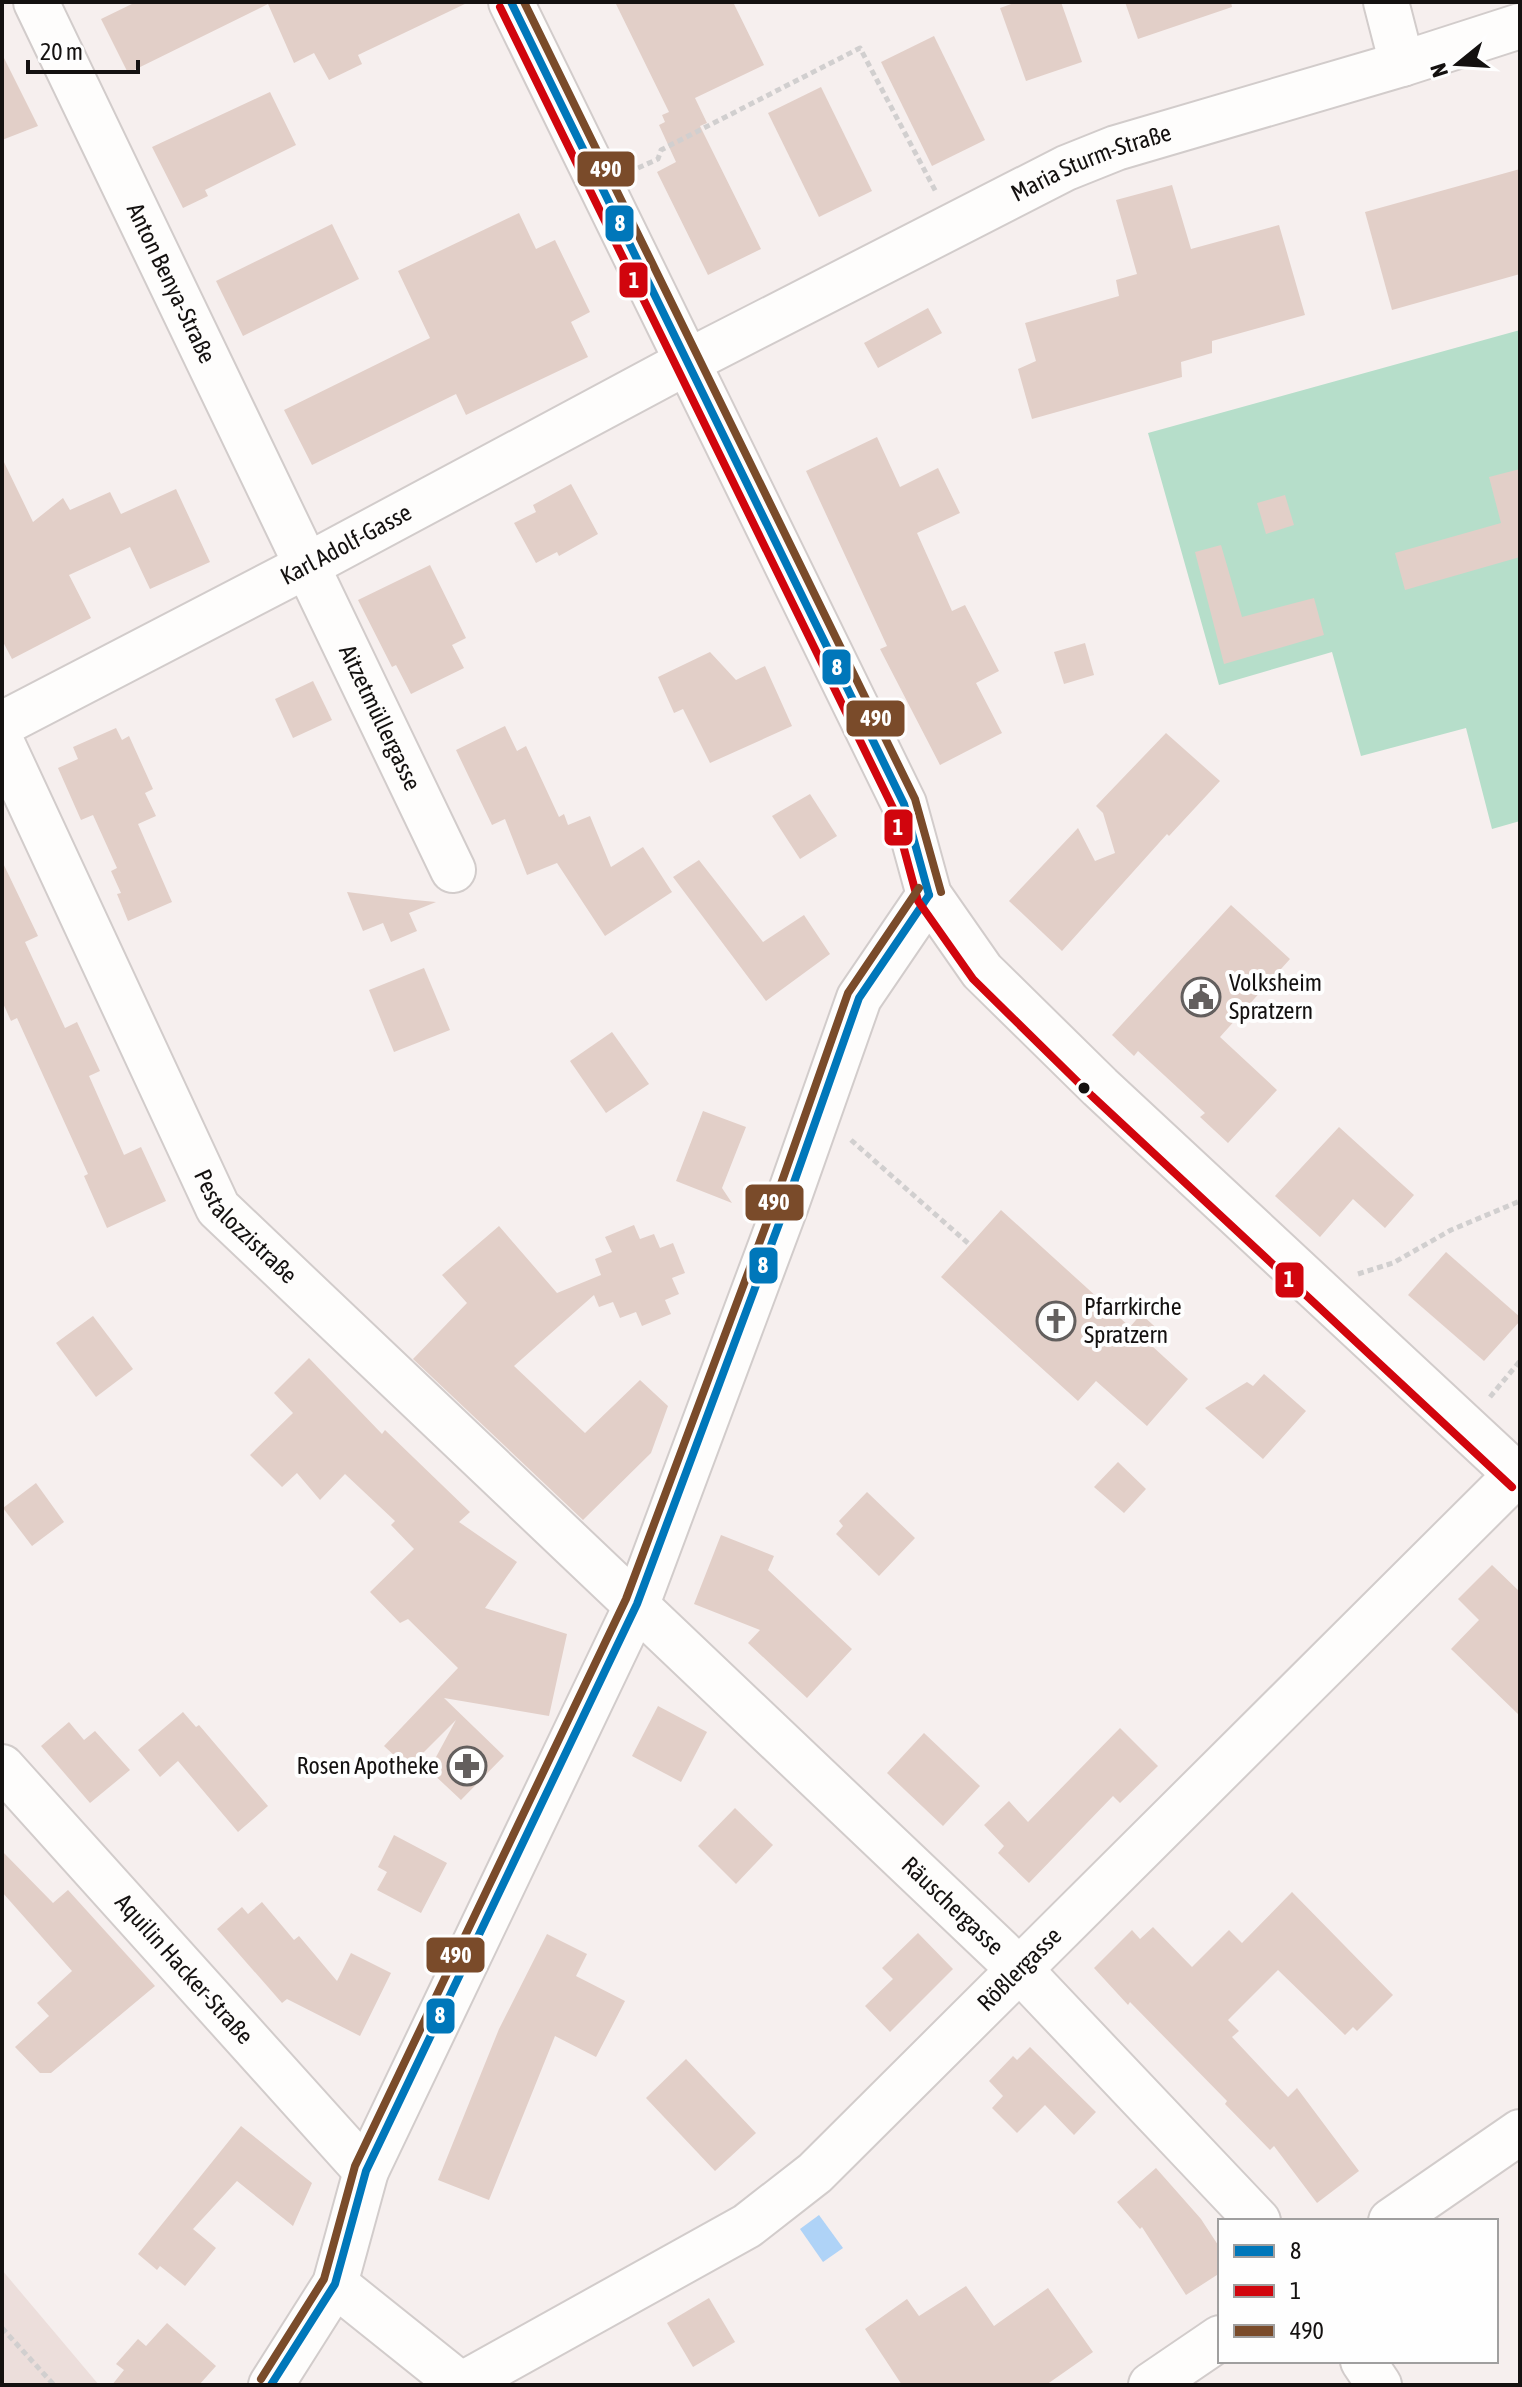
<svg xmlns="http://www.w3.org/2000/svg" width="1522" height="2387" viewBox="0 0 1522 2387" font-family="'Asap Condensed',sans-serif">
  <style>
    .built { fill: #ecdedb }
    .green { fill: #b6deca }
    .water { fill: #afd3f7 }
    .building { fill: #e2cfc8 }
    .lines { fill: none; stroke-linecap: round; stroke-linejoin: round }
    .minor-casing { stroke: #d2cccb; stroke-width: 48 }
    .path { stroke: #d1cfcf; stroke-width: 5; stroke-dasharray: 6 4; stroke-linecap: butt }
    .minor { stroke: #fefdfc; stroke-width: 44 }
    .bus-1-casing { stroke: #fefefe; stroke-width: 14 }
    .bus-2-casing { stroke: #fefefe; stroke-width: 14 }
    .bus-3-casing { stroke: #fefefe; stroke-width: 14 }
    .bus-1 { stroke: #0077ba; stroke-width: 8 }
    .bus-2 { stroke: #d1050d; stroke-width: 8 }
    .bus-3 { stroke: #7a4b2a; stroke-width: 8 }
    .bus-dot { fill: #141110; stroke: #fefefe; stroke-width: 3 }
    .labels { text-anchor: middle; stroke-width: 8; stroke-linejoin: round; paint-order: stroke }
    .street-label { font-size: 24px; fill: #141110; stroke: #fefefe }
    .poi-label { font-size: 24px; fill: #141110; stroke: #fefefe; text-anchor: start }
    .line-badge { stroke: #fefefe; stroke-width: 3 }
    .badge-label { font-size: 22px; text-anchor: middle; font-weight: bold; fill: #fff }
  </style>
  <rect width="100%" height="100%" fill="#f6efee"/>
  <!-- built -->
  <path class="built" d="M2,2270L99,2385H2Z"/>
  <!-- green -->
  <path class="green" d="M1520,330V821L1492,829L1466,728L1361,756L1332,652L1219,685L1148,433Z"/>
  <!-- water -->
  <path class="water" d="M819,2215L843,2248L823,2262L800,2229Z"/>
  <!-- building -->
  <g class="building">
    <path d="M136,2H469L358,55L362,64L329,80L314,53L294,63L268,4L128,73L101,19Z"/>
    <path d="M615,2H733L764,65L695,98L707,123L700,126L761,249L708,275L657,172L676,162L659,125L665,122L662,115L669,112Z"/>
    <path d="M1017,2H1061L1082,62L1026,81L1000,8Z"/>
    <path d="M1125,2H1231L1232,7L1138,39Z"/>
    <path d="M934,36L985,140L932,166L881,62Z"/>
    <path d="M2,54L38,126L2,140Z"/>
    <path d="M821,87L872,191L819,217L768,113Z"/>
    <path d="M270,92L296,145L205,190L208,196L183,208L152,147Z"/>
    <path d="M1520,169V274L1392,310L1365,212Z"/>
    <path d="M1172,185L1191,249L1279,225L1305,315L1212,341V353L1181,362L1182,377L1032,419L1018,369L1036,361L1025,323L1119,296L1116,280L1137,274L1116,200Z"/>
    <path d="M519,213L536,249L555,240L590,312L571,322L588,357L466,415L456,394L312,465L284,410L430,338L398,271Z"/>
    <path d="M332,224L359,279L243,336L216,281Z"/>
    <path d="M928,308L942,333L878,368L864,343Z"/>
    <path d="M877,437L900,487L938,468L960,513L917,533L952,611L965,605L999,671L976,683L1002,733L940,765L880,649L887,646L806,471Z"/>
    <path d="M2,458L33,522L63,498L70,510L110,492L121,514L176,489L210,562L150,589L130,547L69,575L91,618L12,659L2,640Z"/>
    <path d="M1520,469V557L1405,590L1395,553L1501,523L1489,477Z"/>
    <path d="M571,484L598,534L559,556L557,552L536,563L514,523L536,512L533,505Z"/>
    <path d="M1285,495L1294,525L1266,534L1257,503Z"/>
    <path d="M1221,545L1242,617L1314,598L1324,635L1224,664L1195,552Z"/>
    <path d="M430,565L466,638L452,645L464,668L411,694L396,665L392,667L358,600Z"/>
    <path d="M1085,643L1094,675L1064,684L1054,652Z"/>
    <path d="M710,652L736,680L765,666L792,726L710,763L683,709L674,713L658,677Z"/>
    <path d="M313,681L332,720L293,738L275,699Z"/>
    <path d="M505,726L517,751L526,746L559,817L564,814L568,825L590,816L611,867L643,847L672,892L605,936L557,863L527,875L505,819L492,825L456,750Z"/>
    <path d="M116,728L122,740L129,736L153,789L145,793L156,816L138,824L172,902L128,921L117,894L121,893L111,871L117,868L93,815L81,820L58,768L78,759L73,747Z"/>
    <path d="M1166,733L1220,781L1169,836L1167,834L1062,951L1009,901L1078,828L1095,861L1115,853L1103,813L1096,806Z"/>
    <path d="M810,794L837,836L800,859L772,816Z"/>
    <path d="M699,860L763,942L804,915L830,954L766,1001L673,877Z"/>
    <path d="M2,861L38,936L25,942L65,1028L77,1022L100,1071L89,1076L124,1155L141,1147L166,1201L107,1228L84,1176L88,1174L17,1018L11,1021L2,1001Z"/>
    <path d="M347,892L404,899L436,902L409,913L417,931L391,942L383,923L363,931Z"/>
    <path d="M1231,905L1290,959L1220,1037L1277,1090L1228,1143L1200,1117L1205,1113L1138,1051L1134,1056L1112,1035Z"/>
    <path d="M424,968L450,1030L394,1052L369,990Z"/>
    <path d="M612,1032L649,1084L606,1113L570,1061Z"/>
    <path d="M703,1111L746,1127L722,1188L732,1203L676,1181Z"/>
    <path d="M1339,1127L1414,1195L1385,1228L1353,1199L1320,1237L1275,1196Z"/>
    <path d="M1001,1210L1130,1327L1141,1314L1163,1334L1152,1346L1188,1379L1147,1426L1096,1381L1078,1401L941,1277Z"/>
    <path d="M634,1225L640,1239L654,1234L660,1248L673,1243L685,1273L672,1278L679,1294L665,1300L671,1314L642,1326L636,1312L620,1318L613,1302L599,1307L594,1295L514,1366L585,1433L640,1380L668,1406L651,1453L583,1520L413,1359L467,1303L442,1275L499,1226L557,1293L601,1275L595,1259L612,1252L605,1237Z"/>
    <path d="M1446,1252L1520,1317V1321L1484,1361L1408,1295Z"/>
    <path d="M93,1316L133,1369L96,1397L56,1343Z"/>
    <path d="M309,1358L382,1434L385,1430L470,1512L459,1522L517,1562L485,1608L567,1634L549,1716L444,1698L504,1756L461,1800L429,1770L456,1720L408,1768L384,1746L458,1668L408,1619L400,1623L370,1592L414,1549L391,1525L395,1521L345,1474L320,1500L297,1473L282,1487L250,1455L293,1413L274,1393Z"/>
    <path d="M1264,1374L1306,1411L1263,1459L1205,1408L1247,1382L1253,1386Z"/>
    <path d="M1118,1462L1146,1489L1124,1513L1094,1487Z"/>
    <path d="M36,1483L64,1522L32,1546L3,1508Z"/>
    <path d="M867,1492L915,1538L879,1576L836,1534L843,1526L839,1521Z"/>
    <path d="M721,1535L774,1556L768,1570L852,1649L807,1698L748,1643L760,1630L694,1604Z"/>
    <path d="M1492,1565L1520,1592V1716L1451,1649L1479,1620L1458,1599Z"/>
    <path d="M658,1706L707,1732L681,1782L632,1756Z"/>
    <path d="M183,1712L196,1727L199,1725L268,1806L238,1832L178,1761L160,1777L138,1750Z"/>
    <path d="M69,1722L84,1740L95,1731L130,1770L90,1803L41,1746Z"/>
    <path d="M1120,1728L1158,1766L1120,1803L1113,1796L1029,1883L998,1853L1004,1846L984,1825L1009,1801L1028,1822Z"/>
    <path d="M924,1733L980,1786L943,1826L887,1773Z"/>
    <path d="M735,1808L773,1845L736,1884L698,1846Z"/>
    <path d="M394,1835L447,1863L421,1913L377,1890L387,1872L378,1867Z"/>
    <path d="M2,1851L53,1903L68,1890L155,1986L51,2073H40L15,2047L49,2016L37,2003L72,1971L2,1892Z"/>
    <path d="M1292,1892L1393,1995L1357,2031L1353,2027L1345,2035L1278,1970L1228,2020L1239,2031L1232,2037L1288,2097L1297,2088L1359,2171L1317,2203L1274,2146L1270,2150L1225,2104L1227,2101L1130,2002L1128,2005L1094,1968L1132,1930L1140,1939L1153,1927L1192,1967L1229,1930L1242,1943Z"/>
    <path d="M262,1902L294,1940L299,1936L337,1981L351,1953L391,1973L360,2036L287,1999L282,2003L217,1929L242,1907L248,1914Z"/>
    <path d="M918,1933L953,1969L890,2032L865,2006L893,1979L882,1968Z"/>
    <path d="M547,1934L587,1954L576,1976L625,2001L596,2057L555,2036L489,2200L438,2180L499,2029Z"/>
    <path d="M1030,2047L1096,2112L1074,2135L1045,2105L1017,2133L992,2108L1003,2096L989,2081L1013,2056L1017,2060Z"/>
    <path d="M686,2059L756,2133L715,2171L646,2098Z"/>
    <path d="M241,2126L312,2183L293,2226L237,2181L193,2229L216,2248L185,2286L160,2266L157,2270L138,2254Z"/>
    <path d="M1156,2168L1201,2219L1220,2248V2273L1186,2295L1142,2227L1140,2229L1117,2202Z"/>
    <path d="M966,2286L994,2326L1048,2288L1093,2352L1046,2385H902L865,2329L907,2299L919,2316Z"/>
    <path d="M709,2298L735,2342L693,2367L667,2323Z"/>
    <path d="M167,2323L216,2366L199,2385H112L124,2370L116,2364L138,2339L146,2346Z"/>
  </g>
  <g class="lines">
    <!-- minor casing -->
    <g class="minor-casing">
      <g id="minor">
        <path id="s1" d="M36,2L453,870"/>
        <path d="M511,2L904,804L929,895L982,971L1100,1087L1520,1478"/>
        <path d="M1386,2L1402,64"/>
        <path id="s2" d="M2,724L308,565L687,362L1066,168L1116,148L1402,64L1520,26"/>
        <path id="s3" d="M2,743L218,1208L1021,1971L1258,2221"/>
        <path id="s4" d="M2,1767L366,2171"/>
        <path d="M1391,2221L1520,2132"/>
        <path d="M335,2284L461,2385"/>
        <path d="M1363,2361L1379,2385"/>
        <path d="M271,2385L335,2284L366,2171L637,1604L786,1205L859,998L929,895"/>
        <path id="s5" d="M461,2385L747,2226L815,2173L1516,1475"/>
        <path d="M1151,2385L1220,2338"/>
      </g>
    </g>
    <!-- path -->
    <g class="path">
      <path d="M638,168L658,159L661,150L860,48L936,192"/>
      <path d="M851,1140L970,1245"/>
      <path d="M1358,1274L1393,1263L1451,1230L1520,1201"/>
      <path d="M1490,1397L1520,1361"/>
      <path d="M2,2328L54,2385"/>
    </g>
    <!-- minor -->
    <use href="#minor" class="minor"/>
    <!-- bus-1 casing -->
    <g class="bus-1-casing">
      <g id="bus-1">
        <path d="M511,2L904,804L929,895"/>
        <path d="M271,2385L335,2284L366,2171L637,1604L786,1205L859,998L929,895"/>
      </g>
    </g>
    <!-- bus-2 casing -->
    <g class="bus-2-casing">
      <path id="bus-2" d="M500,7L893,808L918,901L973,979L1092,1096L1512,1487"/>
    </g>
    <!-- bus-3 casing -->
    <g class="bus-3-casing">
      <g id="bus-3">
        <path d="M524,2L915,799L941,892"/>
        <path d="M261,2379L324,2279L355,2166L626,1599L775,1201L848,993L919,888"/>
      </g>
    </g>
    <!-- bus-1 -->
    <use href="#bus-1" class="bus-1"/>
    <!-- bus-2 -->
    <use href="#bus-2" class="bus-2"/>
    <!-- bus-3 -->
    <use href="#bus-3" class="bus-3"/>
  </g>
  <!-- icons -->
  <defs>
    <g id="civic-ring" transform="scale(2)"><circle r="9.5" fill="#fefefe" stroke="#635f5e" stroke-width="1.5"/><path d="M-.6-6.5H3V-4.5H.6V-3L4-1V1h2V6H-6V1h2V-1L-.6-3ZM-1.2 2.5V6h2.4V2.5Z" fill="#635f5e"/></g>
    <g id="church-ring" transform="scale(2)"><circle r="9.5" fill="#fefefe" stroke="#635f5e" stroke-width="1.5"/><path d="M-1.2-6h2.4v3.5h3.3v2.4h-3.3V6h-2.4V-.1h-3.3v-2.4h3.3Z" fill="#635f5e"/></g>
    <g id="pharmacy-ring" transform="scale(2)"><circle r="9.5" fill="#fefefe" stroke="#635f5e" stroke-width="1.5"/><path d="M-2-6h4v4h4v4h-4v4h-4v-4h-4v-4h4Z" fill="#635f5e"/></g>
  </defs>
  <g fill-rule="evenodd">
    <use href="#civic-ring" x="1201" y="997"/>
    <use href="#church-ring" x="1056" y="1321"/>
    <use href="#pharmacy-ring" x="467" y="1766"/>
  </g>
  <!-- markers -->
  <circle class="bus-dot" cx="1084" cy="1088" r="7"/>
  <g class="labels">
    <!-- street labels -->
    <g class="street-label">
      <text dy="8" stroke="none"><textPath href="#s2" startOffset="1226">Maria Sturm-Straße</textPath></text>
      <text dy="8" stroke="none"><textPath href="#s1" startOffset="312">Anton Benya-Straße</textPath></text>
      <text dy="8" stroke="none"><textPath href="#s2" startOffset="388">Karl Adolf-Gasse</textPath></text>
      <text dy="8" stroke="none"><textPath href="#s1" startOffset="794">Aitzetmüllergasse</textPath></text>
      <text dy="8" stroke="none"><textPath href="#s3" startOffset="544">Pestalozzistraße</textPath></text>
      <text dy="8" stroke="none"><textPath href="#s3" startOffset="1526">Räuschergasse</textPath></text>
      <text dy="8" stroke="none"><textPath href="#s4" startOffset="272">Aquilin Hacker-Straße</textPath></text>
      <text dy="8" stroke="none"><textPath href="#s5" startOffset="702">Rößlergasse</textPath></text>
    </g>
    <!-- poi labels -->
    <g class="poi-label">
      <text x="1229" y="991">Volksheim<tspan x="1229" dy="28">Spratzern</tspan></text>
      <text x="1084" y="1315">Pfarrkirche<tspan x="1084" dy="28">Spratzern</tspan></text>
      <text x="439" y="1774" text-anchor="end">Rosen Apotheke</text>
    </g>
  </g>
  <g class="line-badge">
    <rect x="576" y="150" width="60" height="38" rx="8" fill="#7a4b2a"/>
    <rect x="604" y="204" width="31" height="39" rx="8" fill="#0077ba"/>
    <rect x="618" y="261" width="31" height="38" rx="8" fill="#d1050d"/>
    <rect x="821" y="648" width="31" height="38" rx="8" fill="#0077ba"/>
    <rect x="845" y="699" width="61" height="39" rx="8" fill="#7a4b2a"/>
    <rect x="883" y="808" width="31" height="39" rx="8" fill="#d1050d"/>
    <rect x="744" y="1183" width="61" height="39" rx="8" fill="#7a4b2a"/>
    <rect x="748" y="1246" width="31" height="39" rx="8" fill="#0077ba"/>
    <rect x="1274" y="1261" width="31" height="38" rx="8" fill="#d1050d"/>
    <rect x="425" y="1936" width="61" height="38" rx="8" fill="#7a4b2a"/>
    <rect x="425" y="1997" width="31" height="38" rx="8" fill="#0077ba"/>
  </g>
  <g class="badge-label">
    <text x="606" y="177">490</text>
    <text x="620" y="231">8</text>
    <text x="634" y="288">1</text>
    <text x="837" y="675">8</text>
    <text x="876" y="726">490</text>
    <text x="898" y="835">1</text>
    <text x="774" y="1210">490</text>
    <text x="763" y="1273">8</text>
    <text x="1289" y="1287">1</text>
    <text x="456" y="1963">490</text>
    <text x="440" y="2023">8</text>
  </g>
  <!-- border -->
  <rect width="1522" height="2387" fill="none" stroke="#141110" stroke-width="8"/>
  <!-- legend -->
  <rect x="1218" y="2219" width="280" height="144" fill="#fefefe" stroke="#a09f9f" stroke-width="2"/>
  <rect x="1234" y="2245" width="40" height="12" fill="#0077ba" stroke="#a09f9f" stroke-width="2"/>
  <text x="1290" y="2259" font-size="24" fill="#141110">8</text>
  <rect x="1234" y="2285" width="40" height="12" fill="#d1050d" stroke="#a09f9f" stroke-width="2"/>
  <text x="1290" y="2299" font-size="24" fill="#141110">1</text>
  <rect x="1234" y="2325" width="40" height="12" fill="#7a4b2a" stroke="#a09f9f" stroke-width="2"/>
  <text x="1290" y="2339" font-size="24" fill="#141110">490</text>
  <!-- north arrow -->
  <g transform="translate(1458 64) rotate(252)" stroke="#fefefe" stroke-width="6" paint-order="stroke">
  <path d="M0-6L14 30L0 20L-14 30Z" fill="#141110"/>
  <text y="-12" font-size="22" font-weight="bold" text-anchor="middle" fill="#141110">N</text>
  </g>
  <!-- scale -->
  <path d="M28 60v12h110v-12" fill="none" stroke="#141110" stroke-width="4"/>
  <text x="40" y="60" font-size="24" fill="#141110" stroke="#fefefe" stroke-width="6" paint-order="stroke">20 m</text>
</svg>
